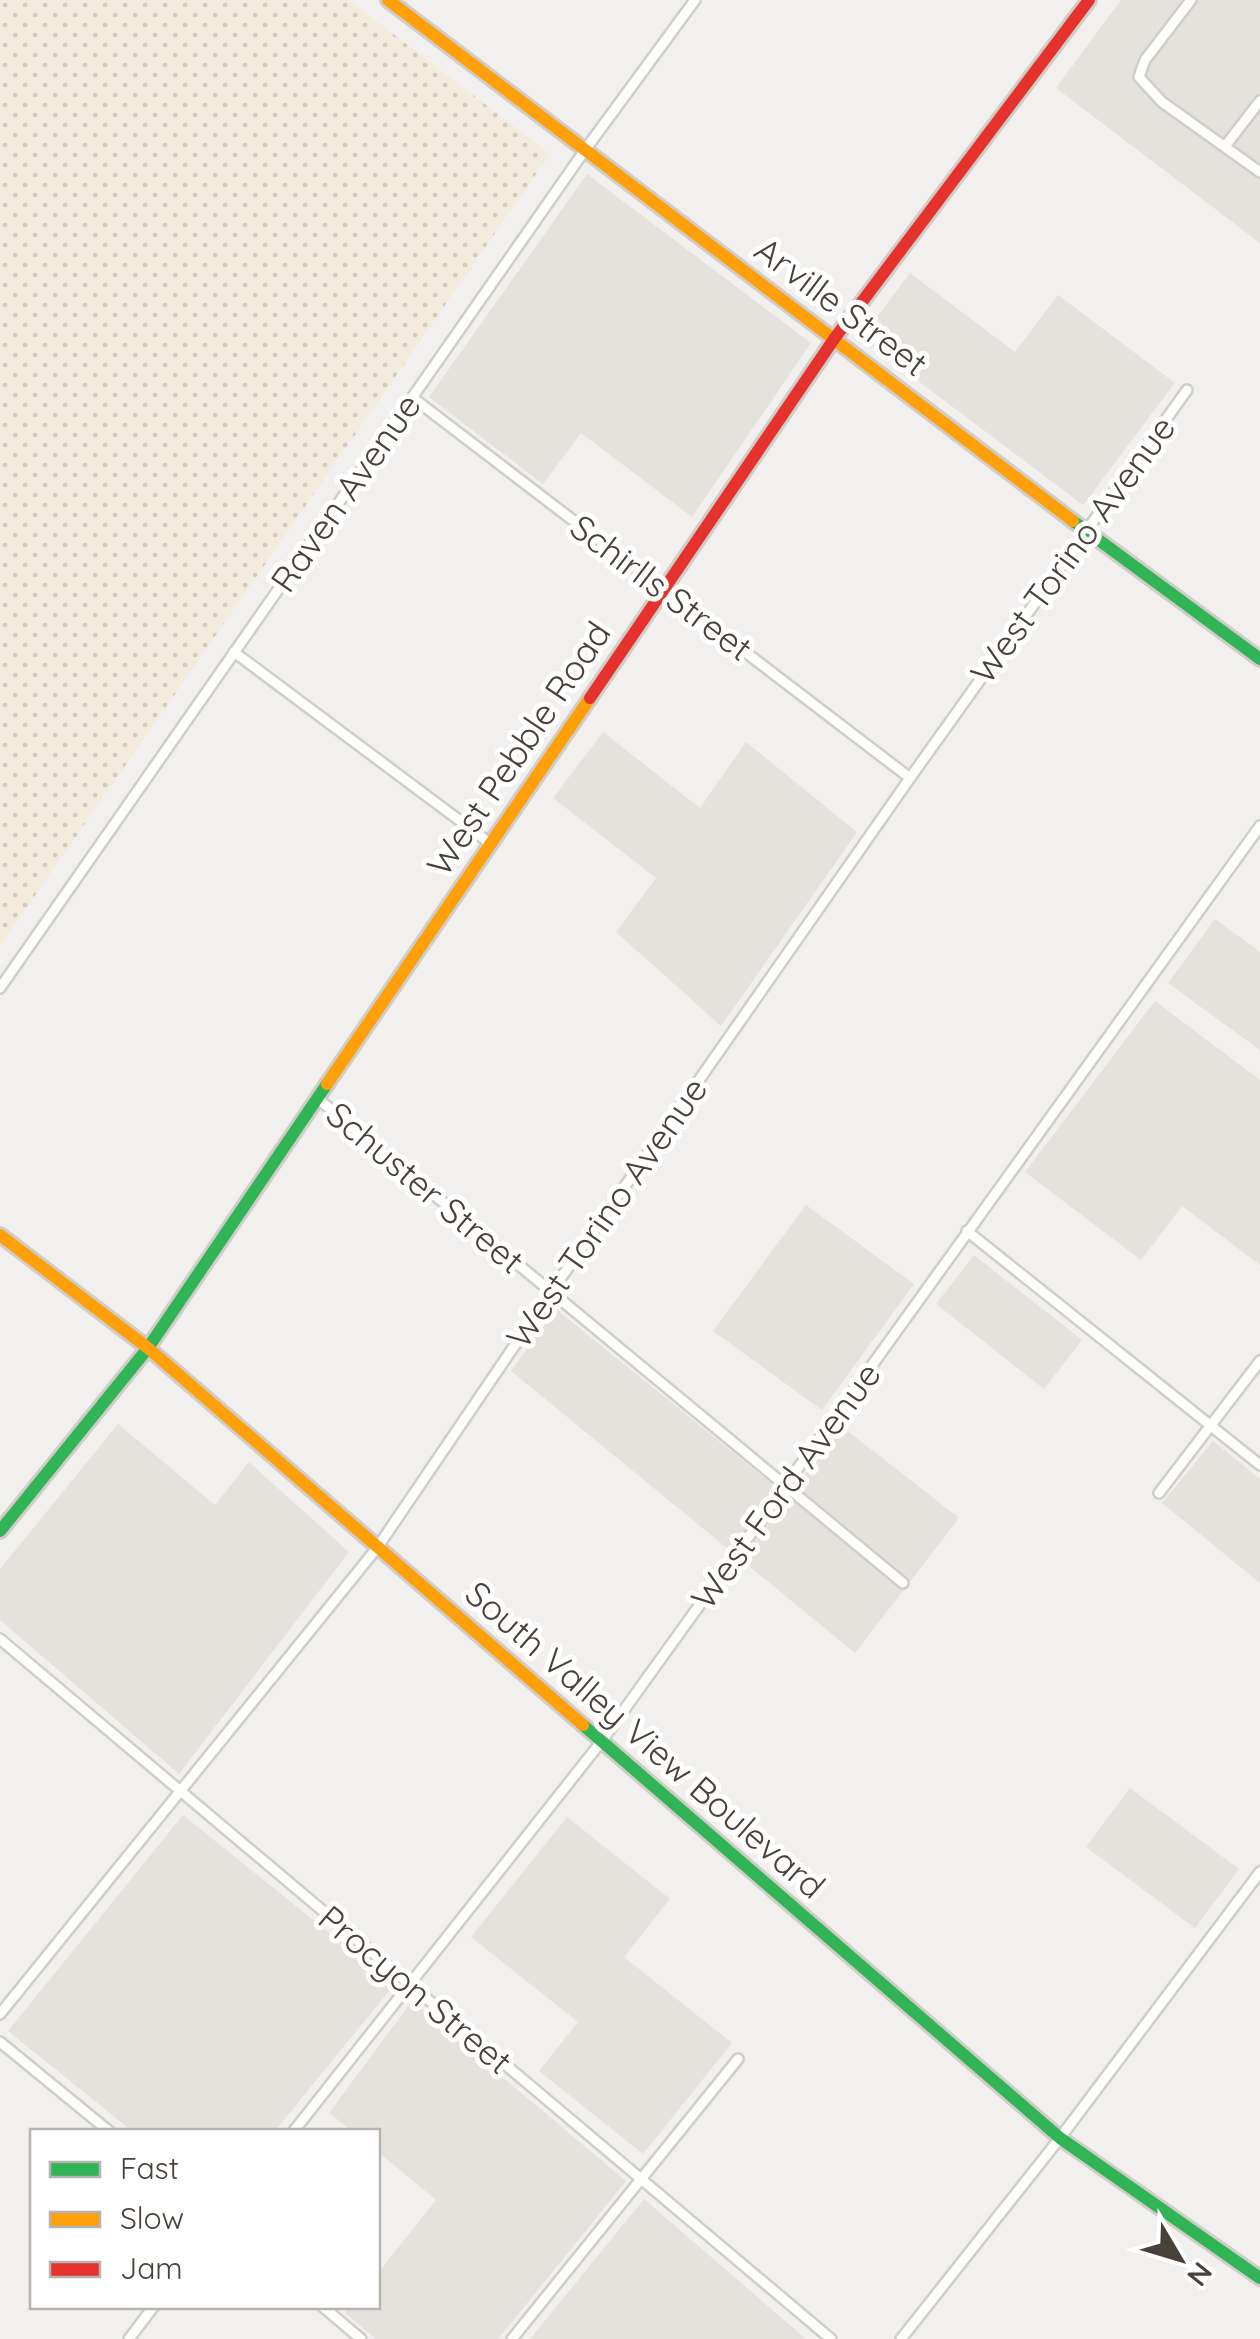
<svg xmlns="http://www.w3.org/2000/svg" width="1260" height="2339" viewBox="0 0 1260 2339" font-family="Quicksand,sans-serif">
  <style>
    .residential { fill: #e5e1dc }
    .sand { fill: url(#sand-dots) }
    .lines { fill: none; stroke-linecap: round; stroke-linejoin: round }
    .street-casing { stroke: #d0cecb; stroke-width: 14 }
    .fast-casing { stroke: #d0ccc6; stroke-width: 18 }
    .slow-casing { stroke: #d0ccc6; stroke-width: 18 }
    .jam-casing { stroke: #d0ccc6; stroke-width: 18 }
    .street { stroke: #fdfdfc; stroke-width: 9 }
    .fast { stroke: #30b455; stroke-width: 12 }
    .slow { stroke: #ff9f0a; stroke-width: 12 }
    .jam { stroke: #e5322d; stroke-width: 12 }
    .labels { text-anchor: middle; stroke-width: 10; stroke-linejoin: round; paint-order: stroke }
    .street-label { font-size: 35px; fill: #48413a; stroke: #fff }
  </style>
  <defs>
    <pattern id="sand-dots" width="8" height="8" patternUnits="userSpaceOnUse" patternTransform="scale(2.5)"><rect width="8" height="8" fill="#f3ebdc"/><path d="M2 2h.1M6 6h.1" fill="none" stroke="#d2cbbe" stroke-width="1.8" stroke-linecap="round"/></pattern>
  </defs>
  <rect width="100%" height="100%" fill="#f2f0ee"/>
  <!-- residential -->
  <g class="residential">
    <path d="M1121,0H1260V243L1056,88Z"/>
    <path d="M587,174L811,343L692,517L581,433L543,484L429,397Z"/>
    <path d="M910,273L1015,352L1058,295L1175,383L1083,505L861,338Z"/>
    <path d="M603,732L700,808L746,742L857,832L721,1026L616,932L656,878L553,798Z"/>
    <path d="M1215,919L1260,952V1050L1168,983Z"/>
    <path d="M1155,1001L1260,1080V1265L1182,1206L1141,1260L1025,1172Z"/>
    <path d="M806,1205L914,1284L822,1410L713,1331Z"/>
    <path d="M974,1255L1082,1340L1044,1389L936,1304Z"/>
    <path d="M556,1309L788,1497L840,1425L959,1518L855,1653L511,1371Z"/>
    <path d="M118,1424L215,1505L249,1462L349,1552L179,1774L0,1620V1569Z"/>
    <path d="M1213,1441L1260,1479V1583L1162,1503Z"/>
    <path d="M1130,1788L1239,1869L1195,1928L1086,1847Z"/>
    <path d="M183,1815L394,1985L275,2131H132L8,2031Z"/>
    <path d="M567,1817L670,1899L624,1957L732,2043L643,2154L539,2071L578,2022L471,1937Z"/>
    <path d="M412,2001L626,2181L498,2339H376L345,2313L350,2307L378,2306V2273L436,2200L378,2152V2132L352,2131L329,2113Z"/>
    <path d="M644,2199L806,2339H530Z"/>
  </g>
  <!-- sand -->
  <path class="sand" d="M0,0H349L550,154L0,946Z"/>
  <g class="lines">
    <!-- street casing -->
    <g class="street-casing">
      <g id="street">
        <path d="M1191,0L1145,60L1139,77L1162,102L1260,172"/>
        <path d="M1226,145L1260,101"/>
        <path d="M413,398L910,778"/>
        <path d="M234,652L491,844"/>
        <path d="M0,988L585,150L695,0"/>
        <path d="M317,1098L903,1583"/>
        <path d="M967,1231L1260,1465"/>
        <path d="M1159,1493L1260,1361"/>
        <path d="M0,1639L831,2339"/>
        <path d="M0,2014L377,1548L551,1292L910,778L1187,390"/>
        <path d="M0,2042L110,2132"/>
        <path d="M293,2132L601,1742L1260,826"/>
        <path d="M322,2306L361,2339"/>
        <path d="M129,2339L154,2306"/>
        <path d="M512,2339L738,2059"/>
        <path d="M901,2339L1060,2138L1260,1872"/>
      </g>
    </g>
    <!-- fast casing -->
    <g class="fast-casing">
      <g id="fast">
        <path d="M1073,521L1260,659"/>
        <path d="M0,1531L148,1348L327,1084"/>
        <path d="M583,1725L1060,2138L1260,2278"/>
      </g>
    </g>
    <!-- slow casing -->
    <g class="slow-casing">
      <g id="slow">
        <path d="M388,0L1073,521"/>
        <path d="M327,1084L590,698"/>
        <path d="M0,1235L148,1348L583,1725"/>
      </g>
    </g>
    <!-- jam casing -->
    <g class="jam-casing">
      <path id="jam" d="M590,698L834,339L1089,0"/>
    </g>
    <!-- street -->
    <use href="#street" class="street"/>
    <!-- fast -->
    <use href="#fast" class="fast"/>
    <!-- slow -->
    <use href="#slow" class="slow"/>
    <!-- jam -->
    <use href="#jam" class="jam"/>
  </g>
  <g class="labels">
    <!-- street labels -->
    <g class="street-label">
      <text transform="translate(841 307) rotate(37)" y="12">Arville Street</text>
      <text transform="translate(346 493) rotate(-55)" y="12">Raven Avenue</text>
      <text transform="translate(1073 550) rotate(-54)" y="12">West Torino Avenue</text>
      <text transform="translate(661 588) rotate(37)" y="12">Schirlls Street</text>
      <text transform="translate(519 749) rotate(-56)" y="12">West Pebble Road</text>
      <text transform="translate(425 1188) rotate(40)" y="12">Schuster Street</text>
      <text transform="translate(607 1213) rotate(-55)" y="12">West Torino Avenue</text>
      <text transform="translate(786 1486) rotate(-54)" y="12">West Ford Avenue</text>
      <text transform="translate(645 1740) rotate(41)" y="12">South Valley View Boulevard</text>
      <text transform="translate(415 1990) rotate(40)" y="12">Procyon Street</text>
    </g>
  </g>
  <!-- legend -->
  <rect x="30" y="2129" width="350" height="180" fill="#ffffff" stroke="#b6b3b0" stroke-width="2.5"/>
  <rect x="50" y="2162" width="50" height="15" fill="#30b455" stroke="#b6b3b0" stroke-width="2.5"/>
  <text x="120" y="2179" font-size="30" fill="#48413a">Fast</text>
  <rect x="50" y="2212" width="50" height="15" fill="#ff9f0a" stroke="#b6b3b0" stroke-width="2.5"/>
  <text x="120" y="2229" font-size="30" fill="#48413a">Slow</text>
  <rect x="50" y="2262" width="50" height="15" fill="#e5322d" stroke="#b6b3b0" stroke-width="2.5"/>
  <text x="120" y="2279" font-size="30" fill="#48413a">Jam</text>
  <!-- north arrow -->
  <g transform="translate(1180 2259) rotate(128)" stroke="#ffffff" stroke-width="8" paint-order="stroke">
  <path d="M0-8L18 38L0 25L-18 38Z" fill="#48413a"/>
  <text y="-15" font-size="28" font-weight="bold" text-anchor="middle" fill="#48413a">N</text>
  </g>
</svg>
